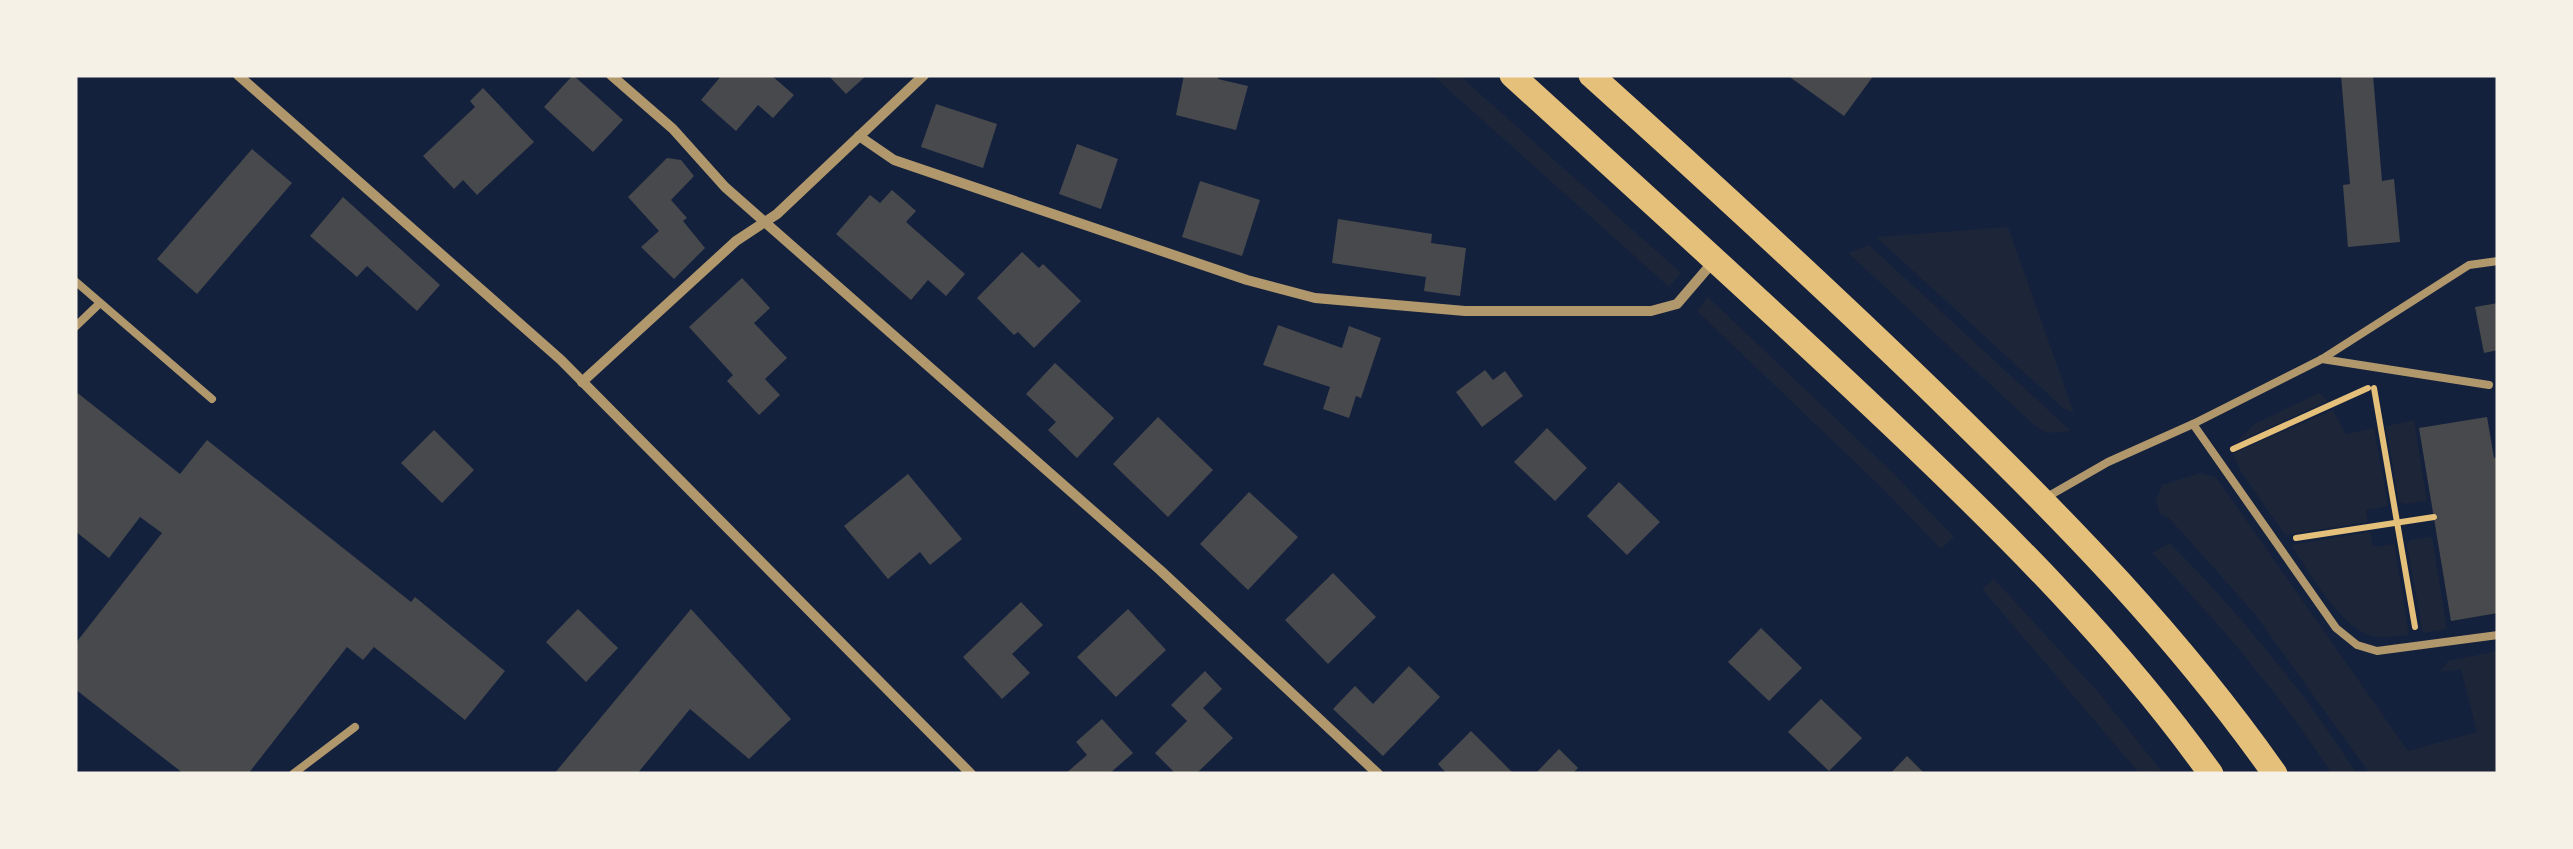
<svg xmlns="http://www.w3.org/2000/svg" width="2573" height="849" viewBox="0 0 2573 849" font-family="Commissioner,sans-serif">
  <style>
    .green { fill: #1d2539 }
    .building { fill: #48494c }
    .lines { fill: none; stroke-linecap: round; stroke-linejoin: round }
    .path { stroke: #e5c07b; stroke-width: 6 }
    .service { stroke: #b1986c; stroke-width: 8 }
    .minor { stroke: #b1986c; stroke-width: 10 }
    .primary { stroke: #e5c07b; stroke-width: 25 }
  </style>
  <rect width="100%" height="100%" fill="#14213d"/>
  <!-- green -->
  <g class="green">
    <path d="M1432,75H1459L1681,273L1669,287Z"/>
    <path d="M2008,227L2074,413L2063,408L1876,237Z"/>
    <path d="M1869,245L2071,431L2047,433L2034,425L1848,253Z"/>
    <path d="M1708,297L1893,473L1954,537L1941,549L1881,487L1697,311Z"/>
    <path d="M2319,393L2328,401L2233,444L2255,424Z"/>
    <path d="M2333,410L2346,434L2374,428L2388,506L2366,510L2368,522L2285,535L2240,470L2233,453Z"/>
    <path d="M2414,420L2427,501L2404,504L2399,501L2386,426Z"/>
    <path d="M2200,473L2216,477L2408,751L2477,732L2461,669L2440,672L2448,661L2498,651V774H2370L2254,613L2169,518L2160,514L2156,501L2162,485Z"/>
    <path d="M2370,532L2373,547L2394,544L2409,635C2396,636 2382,639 2369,635C2339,625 2309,571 2291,545Z"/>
    <path d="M2432,537L2447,629L2423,633L2407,545L2410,540Z"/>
    <path d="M2170,543C2240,614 2303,690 2357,774H2332C2280,694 2218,622 2152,553Z"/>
    <path d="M1994,579L2099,693L2164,774H2140L1982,589Z"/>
  </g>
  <!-- building -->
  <g class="building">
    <path d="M573,75L623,120L593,152L544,107Z"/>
    <path d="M722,75H771L794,95L773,118L758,105L736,131L701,100Z"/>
    <path d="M828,75H867L846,94Z"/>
    <path d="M1184,75H1219L1218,79L1248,86L1236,130L1176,115Z"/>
    <path d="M1787,75H1874L1844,116Z"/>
    <path d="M2341,75H2373L2382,181L2394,179L2400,242L2348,247L2343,185L2350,184Z"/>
    <path d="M483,88L534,142L477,195L463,180L454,189L423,156L475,107L470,101Z"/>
    <path d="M936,104L997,124L983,168L921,147Z"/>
    <path d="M1077,144L1118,159L1101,209L1059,194Z"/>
    <path d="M252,149L292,183L197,294L157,259Z"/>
    <path d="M667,158L681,160L694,176L671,200L687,218L683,221L705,248L674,279L641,247L659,231L628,197Z"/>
    <path d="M1200,181L1260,200L1242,256L1182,237Z"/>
    <path d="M892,190L916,211L906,222L965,274L946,296L928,280L911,300L836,234L870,195L880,203Z"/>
    <path d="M343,197L440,285L417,311L367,266L357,277L310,236Z"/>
    <path d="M1338,219L1432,234L1431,243L1466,248L1460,296L1424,291L1426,277L1332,263Z"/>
    <path d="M1022,252L1039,268L1043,264L1081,301L1034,348L1018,332L1014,335L977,298Z"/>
    <path d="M742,278L770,308L754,323L787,358L765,379L780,395L759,415L727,381L733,375L689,327Z"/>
    <path d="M2498,303V350L2484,353L2475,307Z"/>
    <path d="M1278,325L1342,348L1349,326L1381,338L1361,398L1356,396L1349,418L1323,409L1330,387L1263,365Z"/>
    <path d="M1055,363L1114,418L1077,458L1048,430L1056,422L1026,394Z"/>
    <path d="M1485,370L1493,380L1505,371L1523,396L1482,427L1456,392Z"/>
    <path d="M75,391L180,474L207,440L411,602L415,597L505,671L465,720L374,647L363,660L347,647L248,774H184L75,689V644L162,533L140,517L109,558L75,531Z"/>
    <path d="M1158,417L1213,470L1168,517L1113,464Z"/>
    <path d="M2487,417L2494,458L2498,457V613L2451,621L2419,428Z"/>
    <path d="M1547,428L1587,468L1555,501L1514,462Z"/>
    <path d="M434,430L474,470L442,503L401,463Z"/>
    <path d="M908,474L962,539L930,565L920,552L888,579L844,526Z"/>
    <path d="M1619,482L1660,522L1627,555L1587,516Z"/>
    <path d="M1249,492L1298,537L1248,590L1200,544Z"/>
    <path d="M1333,573L1376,617L1328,664L1285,620Z"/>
    <path d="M1021,602L1043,625L1012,654L1030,673L1002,699L963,657Z"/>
    <path d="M578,609L618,648L586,682L546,642Z"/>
    <path d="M691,609L791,719L749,759L690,709L637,774H554Z"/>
    <path d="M1128,609L1166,650L1116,697L1077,657Z"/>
    <path d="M1761,628L1802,668L1769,701L1728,662Z"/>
    <path d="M1409,666L1440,697L1383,756L1333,709L1355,686L1373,704Z"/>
    <path d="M1205,671L1222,689L1203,708L1233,738L1196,774H1176L1155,753L1187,721L1171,705Z"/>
    <path d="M1821,699L1862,738L1829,771L1788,732Z"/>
    <path d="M1102,719L1133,753L1109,774H1065L1087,755L1076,742Z"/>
    <path d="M1471,731L1514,774H1447L1438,764Z"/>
    <path d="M1559,749L1578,768L1572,774H1535Z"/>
    <path d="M1907,756L1925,774H1890Z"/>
  </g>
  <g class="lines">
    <!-- path -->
    <g class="path">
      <path d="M2374,388L2415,627"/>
      <path d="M2233,449L2368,388"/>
      <path d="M2296,538L2434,517"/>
    </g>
    <!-- service -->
    <g class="service">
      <path d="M75,281L212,399"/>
      <path d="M75,327L100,303"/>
      <path d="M2322,359L2489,385"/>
      <path d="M2193,424L2336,628L2357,645L2377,651L2498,635"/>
      <path d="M2047,497L2108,462L2193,424L2322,359L2469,265L2498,261"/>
      <path d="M293,774L355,727"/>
    </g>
    <!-- minor -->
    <g class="minor">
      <path d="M238,75L561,360L971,774"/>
      <path d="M611,75L673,129L725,187L1160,570L1378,774"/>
      <path d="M859,136L894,160L1247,280L1315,298L1465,311H1651L1677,304L1713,262"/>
      <path d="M582,382L736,241L777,214L924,75"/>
    </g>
    <!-- primary -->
    <g class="primary">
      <path d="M1512,75C1638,190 1766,305 1890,423C2005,532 2119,645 2211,774"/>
      <path d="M1591,75C1712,184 1831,293 1947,406C2068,524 2178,636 2275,774"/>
    </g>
  </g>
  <!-- border -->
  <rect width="2573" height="849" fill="none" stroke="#f6f1e7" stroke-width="155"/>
</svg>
